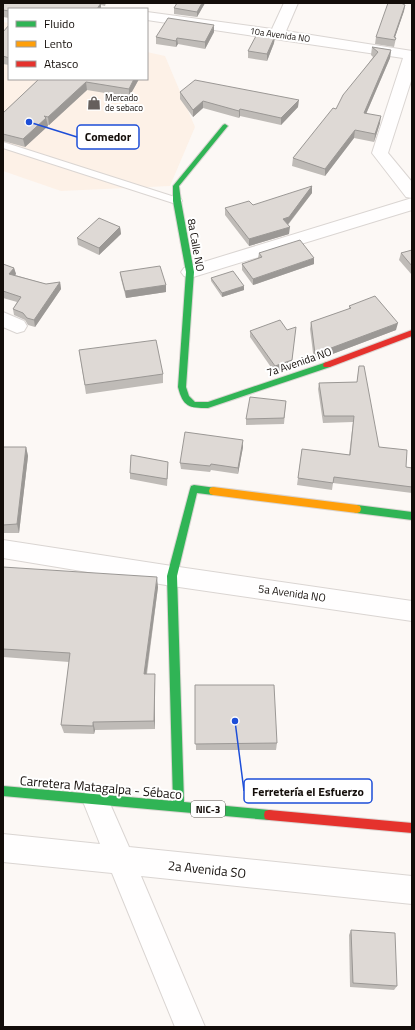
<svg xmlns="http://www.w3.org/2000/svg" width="415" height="1030" viewBox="0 0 415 1030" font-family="'Titillium Web',sans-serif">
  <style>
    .built { fill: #fdf1e7 }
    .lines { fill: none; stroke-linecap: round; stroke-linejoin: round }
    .lane-casing { stroke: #dad5d2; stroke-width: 2 }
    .street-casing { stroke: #dad5d2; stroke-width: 2 }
    .fast-casing { stroke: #dad5d2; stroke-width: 2 }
    .slow-casing { stroke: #dad5d2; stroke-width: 2 }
    .jam-casing { stroke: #dad5d2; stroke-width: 2 }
    .lane { fill: #fffefe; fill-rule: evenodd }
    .street { fill: #fffefe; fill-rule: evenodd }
    .fast { fill: #30b455; fill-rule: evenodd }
    .slow { fill: #ff9f0a; fill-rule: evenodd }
    .jam { fill: #e5322d; fill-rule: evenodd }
    .wall { fill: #bfbbb7 }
    .shaded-wall { fill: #9b9895 }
    .building { fill: #ded9d5; stroke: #9b9895 }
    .labels { text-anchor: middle; stroke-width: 4; stroke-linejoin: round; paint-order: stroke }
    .far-street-label { font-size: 9px; fill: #130d09; stroke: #fff }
    .far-poi-label { font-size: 9px; fill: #130d09; stroke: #fff; text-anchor: start }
    .shield { fill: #fff; stroke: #5a5653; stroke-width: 1 }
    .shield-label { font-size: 10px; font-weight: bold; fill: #130d09 }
    .street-label { font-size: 11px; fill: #130d09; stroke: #fff }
    .near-street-label { font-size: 13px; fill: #130d09; stroke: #fff }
    .leader { fill: none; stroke: #1d4ed8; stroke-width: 1.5 }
    .callout-dot { fill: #1d4ed8; stroke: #fff; stroke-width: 1.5 }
    .callout { fill: #fff; stroke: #1d4ed8; stroke-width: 1.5 }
    .callout-label { font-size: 12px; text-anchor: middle; font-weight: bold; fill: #130d09 }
  </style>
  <rect width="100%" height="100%" fill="#fcf8f5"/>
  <!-- built -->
  <path class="built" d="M3,22L9,23V79H147V52L165,56L195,127L170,186L61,191L3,171Z"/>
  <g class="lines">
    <!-- lane casing -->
    <g class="lane-casing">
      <path id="lane" d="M3,142L181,199L182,201L177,204L173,203L3,148Z"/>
    </g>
    <!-- street casing -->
    <g class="street-casing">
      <g id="street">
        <path d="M284,3H298L286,31L412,51V78L388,153L412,182V198L406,197L372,153L403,58L147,20V12L272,29Z"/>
        <path d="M412,198V210L190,278L184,276L181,272L184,268Z"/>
        <path d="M3,312L24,321L27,326L24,331L17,333L3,327Z"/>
        <path d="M3,540L172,566L412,601V621L172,586L3,558Z"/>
        <path d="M95,786L104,790L129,847L412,876V904L141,876L205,1027H175L112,873L3,862V834L100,844L82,799L86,790Z"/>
      </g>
    </g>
    <!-- fast casing -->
    <g class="fast-casing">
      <g id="fast">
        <path d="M225,124L228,126L227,127L179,186L181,201L194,272L186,387L189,396L195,402H208L327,362L331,365L330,367L208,408C189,408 183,407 178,387L186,272L173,201V186L223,125Z"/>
        <path d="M194,485L216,488L217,491L216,494L213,495L197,493L177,576L184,802L269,810L273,811L274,815L273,819L269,820L3,796V786L173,801L167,576L190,489L191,486Z"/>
        <path d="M357,505L412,512V520L357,513L354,512L353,509L354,506Z"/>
      </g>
    </g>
    <!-- slow casing -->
    <g class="slow-casing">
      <path id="slow" d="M213,487L357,505L360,506L361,509L360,512L357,513L213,495L210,494L209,491L210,488Z"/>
    </g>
    <!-- jam casing -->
    <g class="jam-casing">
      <g id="jam">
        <path d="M412,330V336L330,367H324L323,365L324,363Z"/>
        <path d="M269,810L412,823V833L269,820L265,819L264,815L265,811Z"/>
      </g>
    </g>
    <!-- lane -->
    <use href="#lane" class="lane"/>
    <!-- street -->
    <use href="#street" class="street"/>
    <!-- fast -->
    <use href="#fast" class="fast"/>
    <!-- slow -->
    <use href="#slow" class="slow"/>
    <!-- jam -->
    <use href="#jam" class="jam"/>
  </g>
  <!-- wall -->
  <g class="wall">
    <path d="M3,3H106L105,6L101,5V9H9V18L3,17Z"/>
    <path d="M177,3H205L197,17L174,14V8Z"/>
    <path d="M405,5L404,11L395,37L396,38L394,47L375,44L376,37Z"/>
    <path d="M9,25V65L3,64V32Z"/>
    <path d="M214,32L205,49L178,44L176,47L156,44V37Z"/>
    <path d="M275,36L274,43L267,61L248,58V51Z"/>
    <path d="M372,47L391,50L390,58L366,114L380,123L374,142L354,138L325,176L292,166L293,158L336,109L373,57L371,55Z"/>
    <path d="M39,79H139L129,97L87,90L49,125H47L48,126L25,147L3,141V113Z"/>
    <path d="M180,92L298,107L281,125L240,116L239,118L203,108L193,117L180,99Z"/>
    <path d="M312,193L288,225L289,234L249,246L225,215V208L253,205Z"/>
    <path d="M120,227L121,234L99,255L78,245L77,238Z"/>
    <path d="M412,250V275L399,260L401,253Z"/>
    <path d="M259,253L314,264L253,285L242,270V264L258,258Z"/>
    <path d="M3,264L14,268L16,274L15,275L46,284L60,282L61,289L35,327L28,325L25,320L14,315L13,309L17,302L3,298Z"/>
    <path d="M120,272L166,285V292L126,298L121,279Z"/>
    <path d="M211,278L244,290L222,297L211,281Z"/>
    <path d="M349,306L396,330L314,361L310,329L311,322L349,309Z"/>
    <path d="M287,330L291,367L275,373L250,337V331Z"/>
    <path d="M79,350L163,374V383L86,394Z"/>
    <path d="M359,366L379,447L406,467L412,468V493L333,483L332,490L297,485L302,449L349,455L353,422L323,423L318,389L319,383L357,382Z"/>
    <path d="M286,401L284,424L246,425V419Z"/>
    <path d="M3,447H26L28,456L19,533H3Z"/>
    <path d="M243,447L238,474L211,470L210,472L181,469L180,463Z"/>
    <path d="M168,462V468L167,486L130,479V473Z"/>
    <path d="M3,567L158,587L147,674L155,683V729L95,730L94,734L64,733L61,725L69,662L3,657Z"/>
    <path d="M195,685L277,743L276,750H196Z"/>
    <path d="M351,930L397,986L394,990L350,987L349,935Z"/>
  </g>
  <!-- shaded-wall -->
  <g class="shaded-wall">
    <path d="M101,3V9H97Z"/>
    <path d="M202,3H205L197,17V12Z"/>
    <path d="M405,5L404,11L394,40V37Z"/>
    <path d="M214,25V32L205,49V42Z"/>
    <path d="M275,36L274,43L267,61V54Z"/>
    <path d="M177,38L178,44L176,47V41Z"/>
    <path d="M391,50L390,58L363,121L364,113Z"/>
    <path d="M134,79H139L129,97V89Z"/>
    <path d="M86,82L87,90L49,125L48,117Z"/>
    <path d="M299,100L298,107L281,125V118Z"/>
    <path d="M203,101V108L193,117V110Z"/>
    <path d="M240,109V116L239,118V111Z"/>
    <path d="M381,116L380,123L374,142L375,134Z"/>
    <path d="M46,118L48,126L25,147L23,139Z"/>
    <path d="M355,130L354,138L325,176V169Z"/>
    <path d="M312,186V193L288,224L283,226V219Z"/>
    <path d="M120,227L121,234L99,255V248Z"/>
    <path d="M290,227L289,234L249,246V239Z"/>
    <path d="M314,258V264L253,285V279Z"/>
    <path d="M14,268L16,274L11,280L9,274Z"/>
    <path d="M60,282L61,289L35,327L34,320Z"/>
    <path d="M166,285V292L126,298L125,291Z"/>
    <path d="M244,286V290L222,297V293Z"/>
    <path d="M398,323L396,330L314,361L315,354Z"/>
    <path d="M295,334L291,367L275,373V366Z"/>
    <path d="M243,440V447L238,474V468Z"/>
    <path d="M26,447L28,456L19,533L17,524Z"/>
    <path d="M157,577L158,587L145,683L144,674Z"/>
    <path d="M155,674V729L154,721Z"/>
    <path d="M93,722L95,730L94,734L93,726Z"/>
  </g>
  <!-- building -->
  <g class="building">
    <path d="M3,3H101L97,9H9V11L3,10Z"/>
    <path d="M177,3H202L197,12L174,8Z"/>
    <path d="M388,3H401L405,5L394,37L396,38L395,40L376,37Z"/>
    <path d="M168,18L214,25L205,42L177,38L176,41L156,37Z"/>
    <path d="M9,25V58L3,56V32Z"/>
    <path d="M257,34L275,36L267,54L248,51Z"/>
    <path d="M372,47L391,50L364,113L381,116L375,134L355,130L325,169L293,158L333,108L336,109L343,95L378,52Z"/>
    <path d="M39,79H134L129,89L86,82L48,117L44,116L46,118L23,139L3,134V113Z"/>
    <path d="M195,80L299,100L281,118L240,109L239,111L203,101L193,110L180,92Z"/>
    <path d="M312,186L289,217L283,219L290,227L249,239L225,208L249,201L253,205Z"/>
    <path d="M99,218L120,227L99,248L77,238Z"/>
    <path d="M300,240L314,258L253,279L242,264L262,257L259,253Z"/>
    <path d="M412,250V266L401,253Z"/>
    <path d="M3,264L14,268L9,274L46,284L60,282L34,320L27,318L23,313L13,309L21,297L3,291Z"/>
    <path d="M160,266L166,285L125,291L120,272Z"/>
    <path d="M233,271L244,286L222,293L211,278Z"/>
    <path d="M375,296L398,323L315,354L311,322L351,308L349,306Z"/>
    <path d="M280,320L287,330L296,327L292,360L275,366L250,331Z"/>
    <path d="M156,340L163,374L85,385L79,350Z"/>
    <path d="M359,366H364L379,447L407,450L406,467L412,468V487L334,477L333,483L298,478L302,449L350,455L354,416H324L319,383L357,382Z"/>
    <path d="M250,397L286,401L284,418L246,419Z"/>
    <path d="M185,432L243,440L238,468L211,464L210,466L180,463Z"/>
    <path d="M3,447H26L17,524L3,525Z"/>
    <path d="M131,455L168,462L167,479L130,473Z"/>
    <path d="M3,567L157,577L144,674H155L154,721L93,722V726L61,725L70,653L3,649Z"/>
    <path d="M195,685H274L277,743L195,744Z"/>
    <path d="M351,930L395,933L397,986L353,983Z"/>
  </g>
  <!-- icons -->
  <defs>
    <g id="shop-bare" transform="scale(1.08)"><path d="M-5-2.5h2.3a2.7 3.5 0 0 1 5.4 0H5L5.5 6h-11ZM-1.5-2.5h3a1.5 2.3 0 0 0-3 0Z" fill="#655f5c" stroke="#fff" stroke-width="2.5" paint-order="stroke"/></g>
  </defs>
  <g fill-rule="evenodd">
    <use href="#shop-bare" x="94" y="103"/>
  </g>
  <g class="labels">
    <!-- far-street labels -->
    <g class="far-street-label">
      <text transform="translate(280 35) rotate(8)" y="3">10a Avenida NO</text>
    </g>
    <!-- far-poi labels -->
    <g class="far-poi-label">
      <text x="105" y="101">Mercado<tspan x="105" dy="10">de sebaco</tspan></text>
    </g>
    <!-- shield labels -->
    <rect class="shield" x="191" y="801" width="34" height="16" rx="3"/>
    <g class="shield-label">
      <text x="208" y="813">NIC-3</text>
    </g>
    <!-- street labels -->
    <g class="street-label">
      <text transform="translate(196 245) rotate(80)" y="4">8a Calle NO</text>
      <text transform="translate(299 362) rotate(-19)" y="4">7a Avenida NO</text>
      <text transform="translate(292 593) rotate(8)" y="4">5a Avenida NO</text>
    </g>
    <!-- near-street labels -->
    <g class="near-street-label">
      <text transform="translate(101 787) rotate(5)" y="5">Carretera Matagalpa - Sébaco</text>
      <text transform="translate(207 869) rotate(6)" y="5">2a Avenida SO</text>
    </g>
  </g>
  <!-- callouts -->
  <path class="leader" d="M29 122L77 137M235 721L244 791"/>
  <g class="callout-dot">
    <circle cx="29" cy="122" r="4"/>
    <circle cx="235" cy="721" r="4"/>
  </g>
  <g class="callout">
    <rect x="77" y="125" width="62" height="24" rx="4"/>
    <rect x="244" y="779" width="128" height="24" rx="4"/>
  </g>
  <g class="callout-label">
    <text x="108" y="141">Comedor</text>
    <text x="308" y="796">Ferretería el Esfuerzo</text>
  </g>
  <!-- border -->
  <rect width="415" height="1030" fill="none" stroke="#130d09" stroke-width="8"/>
  <!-- legend -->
  <rect x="8" y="8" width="140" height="72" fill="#ffffff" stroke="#a19e9d"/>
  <rect x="16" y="21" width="20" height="6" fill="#30b455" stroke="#a19e9d"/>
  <text x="44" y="28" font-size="12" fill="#130d09">Fluido</text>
  <rect x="16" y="41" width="20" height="6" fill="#ff9f0a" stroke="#a19e9d"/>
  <text x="44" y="48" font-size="12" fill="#130d09">Lento</text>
  <rect x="16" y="61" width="20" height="6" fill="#e5322d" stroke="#a19e9d"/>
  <text x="44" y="68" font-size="12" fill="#130d09">Atasco</text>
</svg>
